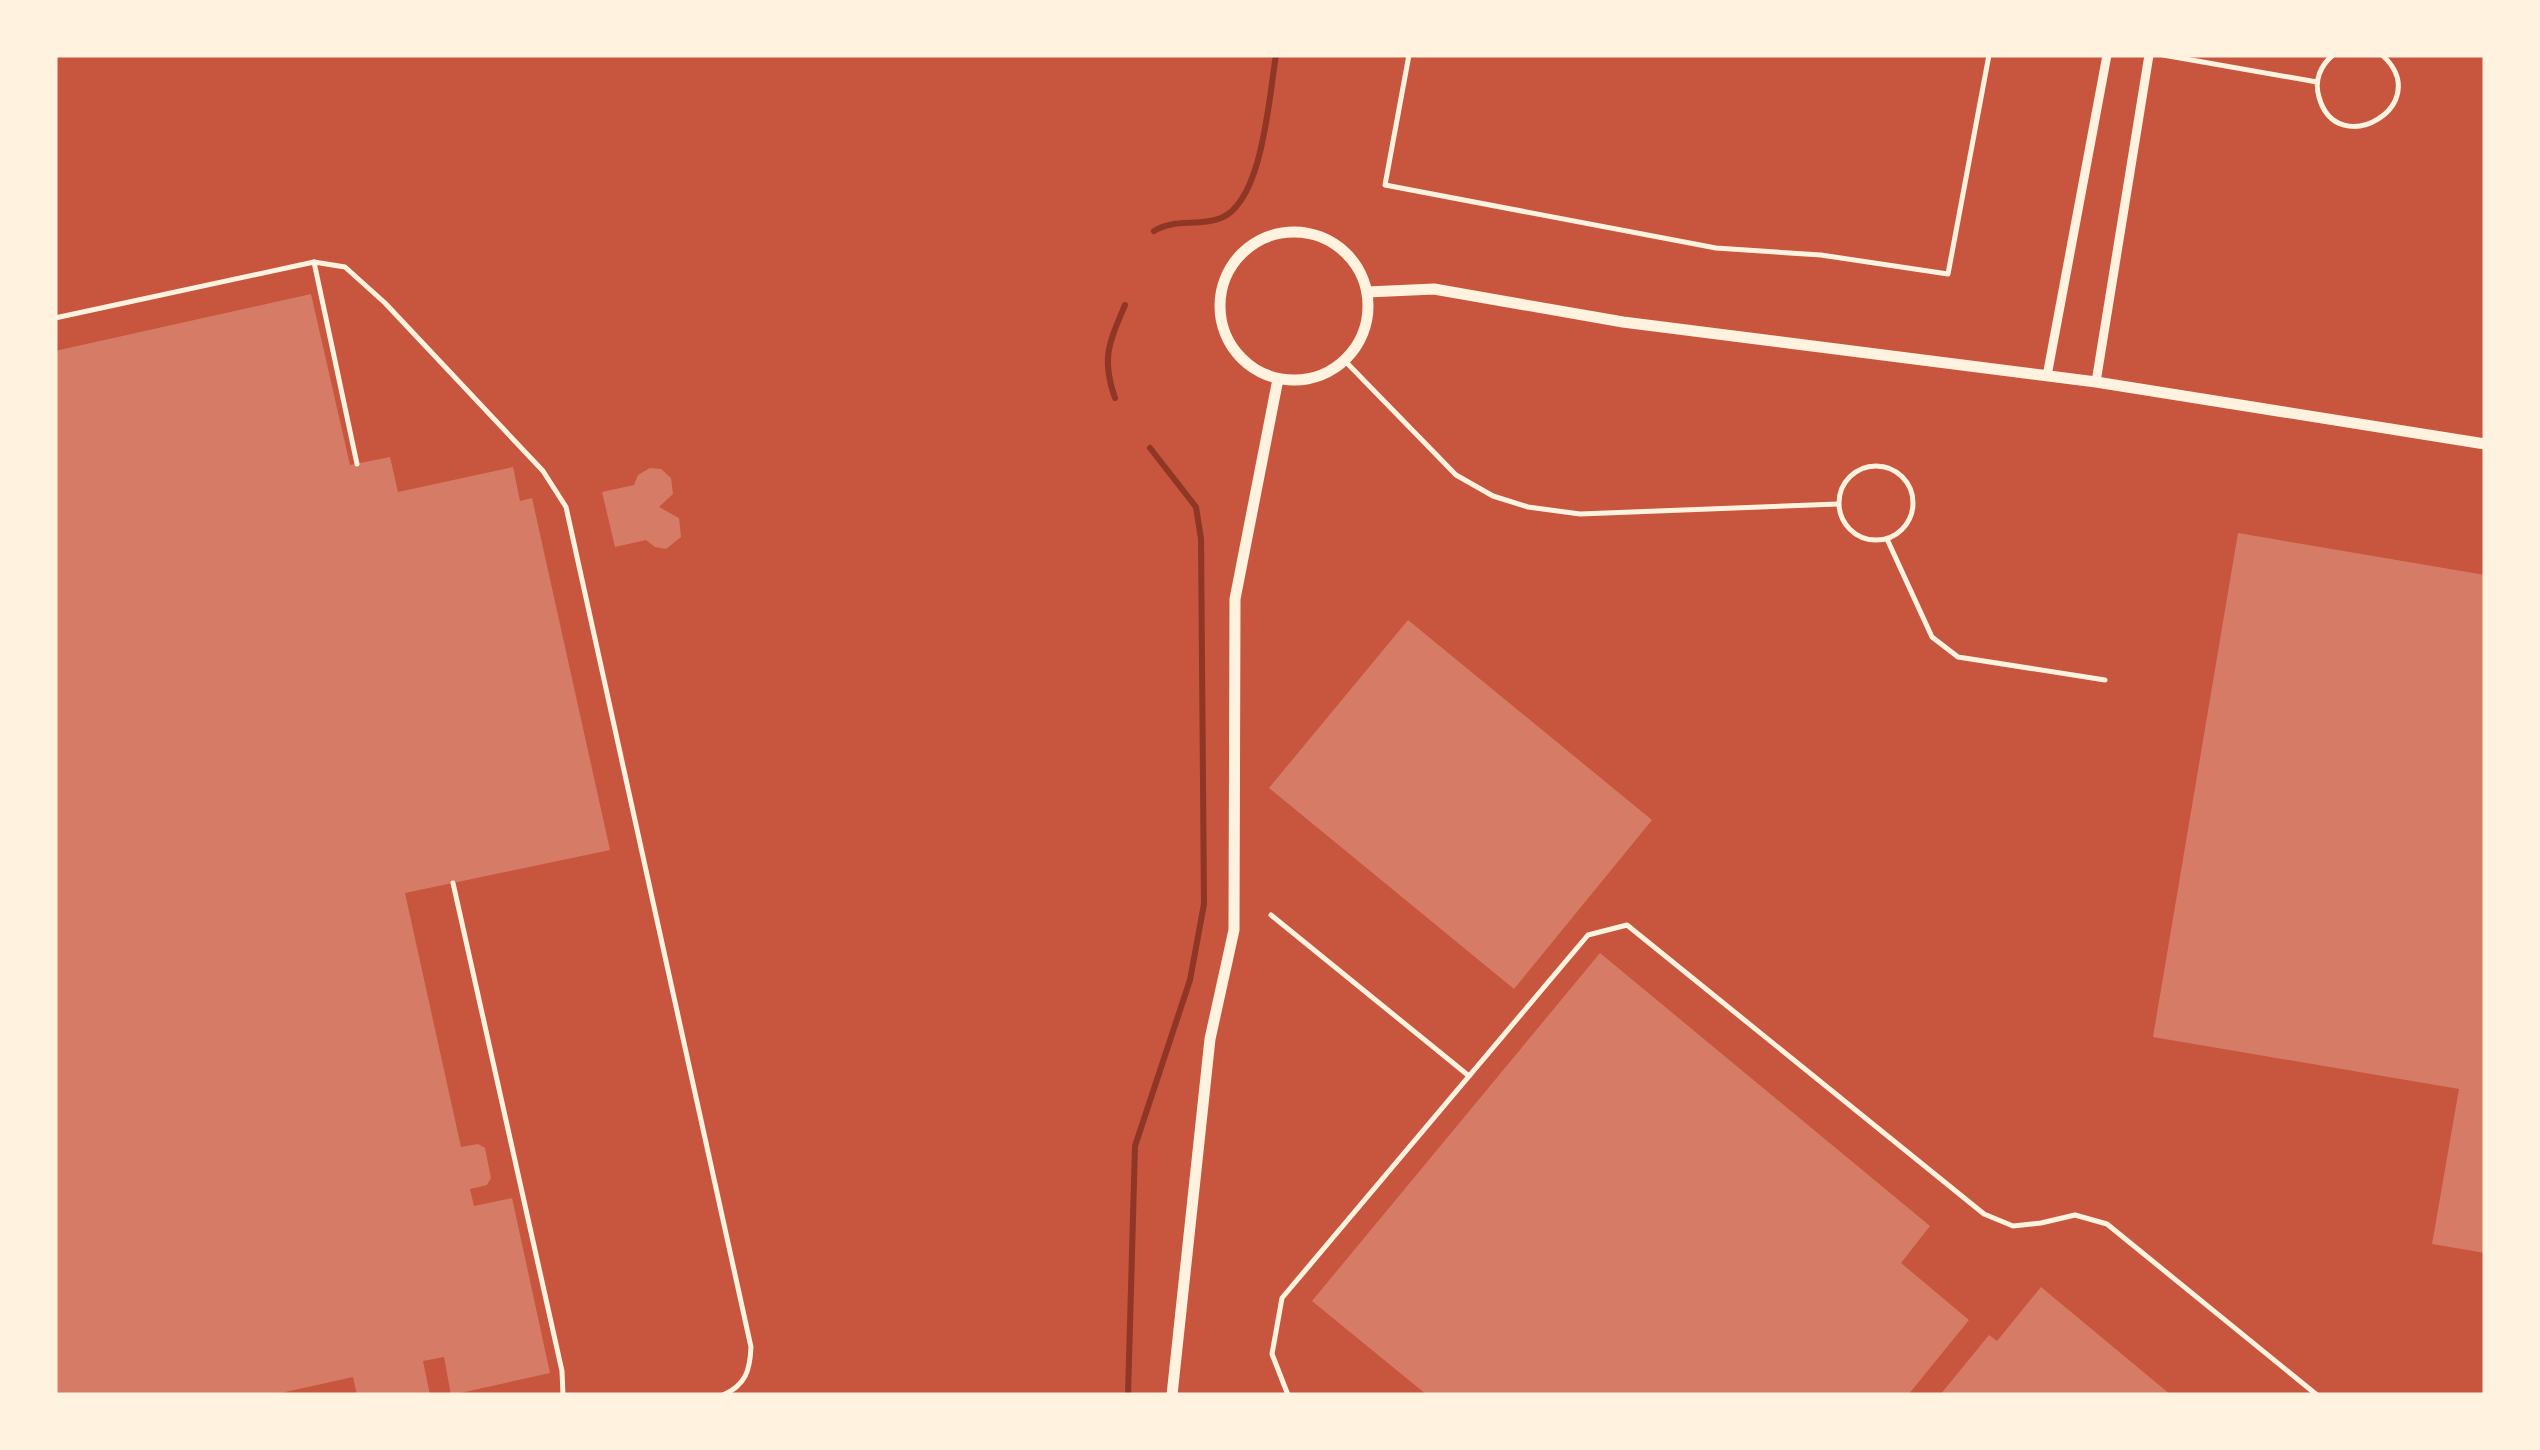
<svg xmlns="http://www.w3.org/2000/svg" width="2540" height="1450" viewBox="0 0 2540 1450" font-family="'DejaVu Sans',sans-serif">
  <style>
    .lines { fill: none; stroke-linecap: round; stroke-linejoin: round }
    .stream { stroke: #8f3625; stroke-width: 6 }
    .building { fill: #d67c66 }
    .service { stroke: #fff3e0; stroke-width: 5 }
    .minor { stroke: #fff3e0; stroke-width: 9 }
    .tertiary { stroke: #fff3e0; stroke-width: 11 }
  </style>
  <rect width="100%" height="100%" fill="#c8553d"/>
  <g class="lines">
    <!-- stream -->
    <g class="stream">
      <path d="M1154,231C1174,218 1199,227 1221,218C1263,201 1269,96 1276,55"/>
      <path d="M1115,398C1101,358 1109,343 1125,305"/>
      <path d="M1128,1395L1135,1146L1190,980L1204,904L1201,539L1196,507L1150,448"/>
    </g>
  </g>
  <!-- building -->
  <g class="building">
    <path d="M311,294L350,465L390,457L398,492L513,467L520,501L532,498L610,850L405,893L461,1147L478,1144L485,1148L491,1178L487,1185L470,1189L474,1206L512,1198L550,1373L451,1395L444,1357L423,1361L430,1395H357L353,1377L272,1395H55V351Z"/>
    <path d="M650,468L661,469L671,478L673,494L659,507L679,518L681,537L666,549L655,547L646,540L615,547L602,492L634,485L638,475Z"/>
    <path d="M2238,533L2485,575V1253L2432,1244L2459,1089L2153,1037Z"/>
    <path d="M1408,620L1652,820L1514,989L1269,788Z"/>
    <path d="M1600,953L1930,1226L1901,1263L1969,1320L1908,1395H1427L1312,1301Z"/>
    <path d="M2041,1287L2171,1395H1940L1989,1335L1997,1341Z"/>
  </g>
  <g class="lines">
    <!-- service -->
    <g class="service">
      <path d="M1409,55L1385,185L1716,248L1821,255L1948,274L1989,55"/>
      <path d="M2163,55L2317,82"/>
      <path d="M2333,55C2320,66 2314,81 2319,97C2337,163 2437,104 2382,55"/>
      <path d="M314,262L345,267L385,303L543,471L566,507L751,1347C750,1370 746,1385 723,1395"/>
      <path d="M55,318L314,262L357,464"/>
      <path d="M1345,361L1456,475L1493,496L1528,507L1580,514L1838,504"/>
      <circle cx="1876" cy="503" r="37"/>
      <path d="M1887,539L1932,637L1958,657L2105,680"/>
      <path d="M453,883L562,1371L563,1395"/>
      <path d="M1271,915L1469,1076"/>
      <path d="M1288,1395L1272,1354L1282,1298L1588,935L1627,925L1984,1214L2013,1226L2041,1223L2075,1215L2107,1224L2317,1395"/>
    </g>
    <!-- minor -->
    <g class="minor">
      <path d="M2047,376L2107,55"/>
      <path d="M2096,382L2149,55"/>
    </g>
    <!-- tertiary -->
    <g class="tertiary">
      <circle cx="1294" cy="306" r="74"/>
      <path d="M1367,292L1434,289L1623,322L2096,382L2485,444"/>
      <path d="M1172,1395L1210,1039L1234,930L1235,599L1278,379"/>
    </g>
  </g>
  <!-- border -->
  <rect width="2540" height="1450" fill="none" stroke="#fff3e0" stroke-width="115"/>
</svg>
